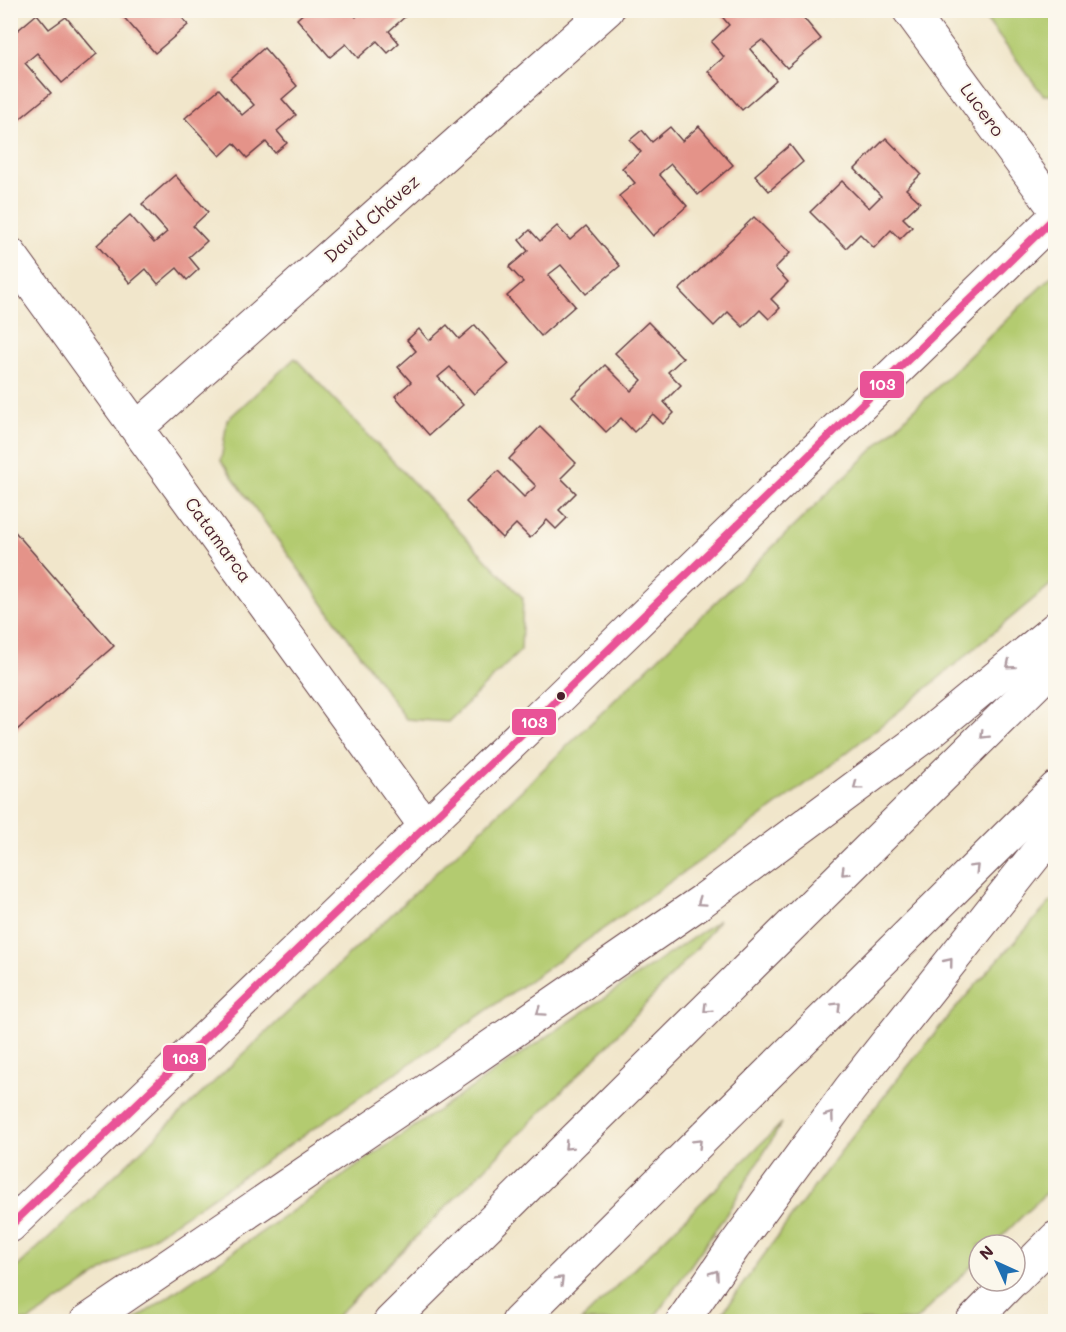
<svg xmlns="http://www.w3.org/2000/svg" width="1066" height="1332" viewBox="0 0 1066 1332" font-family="Mali,sans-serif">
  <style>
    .green { fill: #b3cb70; stroke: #7e754e; stroke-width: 1.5 }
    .building { fill: #e49389 }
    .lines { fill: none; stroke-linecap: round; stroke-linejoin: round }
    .minor-casing { stroke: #633d43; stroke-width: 35 }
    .highway-casing { stroke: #633d43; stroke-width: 35 }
    .minor { stroke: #fff; stroke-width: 33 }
    .highway { stroke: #fff; stroke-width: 33 }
    .bus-1-casing { stroke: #fbf7ec; stroke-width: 12 }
    .bus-1 { stroke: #e95297; stroke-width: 8 }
    .oneway { stroke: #ae9aa0 }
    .bus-dot { fill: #4a1f2b; stroke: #fbf7ec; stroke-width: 2 }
    .labels { text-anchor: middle; stroke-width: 4.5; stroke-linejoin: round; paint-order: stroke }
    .street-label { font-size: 18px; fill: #4a1f2b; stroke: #fbf7ec }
    .line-badge { stroke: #fbf7ec; stroke-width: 2 }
    .badge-label { font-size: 16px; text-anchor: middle; font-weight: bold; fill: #fff }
  </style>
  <rect width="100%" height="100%" fill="#fbf7ec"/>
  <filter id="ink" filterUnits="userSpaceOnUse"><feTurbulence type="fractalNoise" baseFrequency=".0167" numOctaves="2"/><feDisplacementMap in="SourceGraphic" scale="12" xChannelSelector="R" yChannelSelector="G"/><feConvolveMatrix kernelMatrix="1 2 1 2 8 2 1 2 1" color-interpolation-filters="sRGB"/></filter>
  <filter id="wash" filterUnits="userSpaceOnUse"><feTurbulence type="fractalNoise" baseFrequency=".008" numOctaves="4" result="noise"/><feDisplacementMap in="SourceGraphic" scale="24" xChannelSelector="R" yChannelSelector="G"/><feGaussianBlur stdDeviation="1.35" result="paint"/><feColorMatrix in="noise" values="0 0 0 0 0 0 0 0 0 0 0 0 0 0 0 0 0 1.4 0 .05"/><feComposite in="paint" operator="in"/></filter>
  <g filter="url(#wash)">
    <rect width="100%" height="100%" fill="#f1e6cb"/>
    <!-- green -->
    <g class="green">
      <path d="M980,11H1055V95H1043Z"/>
      <path d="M1055,273V581L898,712L822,772L720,847L440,1043L29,1321H11V1273L460,850Z"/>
      <path d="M295,358L523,598L521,650L448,722L406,719L221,461L227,420Z"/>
      <path d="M1055,897V1184L993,1245H979V1259L915,1321H717C788,1219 864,1119 943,1023C979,980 1018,938 1055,897Z"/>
      <path d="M719,920L698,947L607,1046L332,1321H133L399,1137Z"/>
      <path d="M782,1123L727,1213L652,1321H581Z"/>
    </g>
    <g id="blocks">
      <!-- building -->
      <g class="building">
        <path d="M125,10H176L188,25L155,53L121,14Z"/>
        <path d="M307,10H350L356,17L363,10H403L407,15L389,31L399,43L388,53L377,41L358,58L346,44L330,57L297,19Z"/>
        <path d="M723,10H737L741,16L747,10H768L772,15L777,10H797L821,39L787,68L762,40L750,49L776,80L742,110L708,71L724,57L711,42L729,25L719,13Z"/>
        <path d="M37,14L49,29L66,17L97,54L62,83L37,53L25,63L51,93L16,122L10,116V21L18,30Z"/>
        <path d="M264,48L297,86L282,99L296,115L277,131L287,143L275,153L266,142L247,158L234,143L220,156L185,118L219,89L242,115L254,105L230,78Z"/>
        <path d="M699,126L733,165L698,195L671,164L659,174L687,206L653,236L619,196L635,183L622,168L641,152L630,140L642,130L652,142L670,127L682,141Z"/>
        <path d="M886,138L921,174L906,189L920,202L903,218L912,227L900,239L891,230L874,248L860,234L846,248L810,212L842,181L869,208L881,196L855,169Z"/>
        <path d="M790,145L803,162L769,191L755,175Z"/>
        <path d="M175,175L208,212L193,226L207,241L189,257L199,269L187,280L177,268L158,284L146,269L130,283L97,245L130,215L154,243L167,232L142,204Z"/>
        <path d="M754,217L790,253L775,268L788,282L771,299L780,308L769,319L760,310L743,327L728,312L714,326L679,290Z"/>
        <path d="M557,226L570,240L586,226L620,266L586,294L561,265L548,275L575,306L541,336L507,296L523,282L509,267L528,251L519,240L530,230L540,241Z"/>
        <path d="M648,322L683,358L668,372L681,385L664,402L674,413L663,424L653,414L634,432L621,418L606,432L572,397L605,365L631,391L642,380L615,353Z"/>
        <path d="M447,325L459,339L475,325L509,364L474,394L450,367L438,377L463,405L429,435L395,396L411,382L398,367L416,351L407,340L419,329L429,341Z"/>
        <path d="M540,427L576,463L561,478L576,493L559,510L567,518L556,529L547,520L530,538L516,524L502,538L466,502L498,471L524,497L536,486L509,459Z"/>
        <path d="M10,526L114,646L10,736Z"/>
      </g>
    </g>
  </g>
  <g filter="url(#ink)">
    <use href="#blocks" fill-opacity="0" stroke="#633d43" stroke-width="1.5"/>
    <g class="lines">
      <!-- minor casing -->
      <g class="minor-casing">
        <g id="minor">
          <path d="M909,10L1056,210"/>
          <path d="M10,254L426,827"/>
          <path d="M137,428L607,10"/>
          <path d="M10,1226L562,695L1056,216"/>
          <path d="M1015,1279L1056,1238"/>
          <path d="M972,1322L1012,1281"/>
        </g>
      </g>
      <!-- highway casing -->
      <g class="highway-casing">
        <g id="highway">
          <path d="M86,1322L435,1085L702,901L930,732L1056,628"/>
          <path d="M390,1322L1056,664"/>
          <path d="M518,1322L1056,788"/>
          <path d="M682,1322L733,1248L850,1089L1056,829"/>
        </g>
      </g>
      <!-- minor -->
      <use href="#minor" class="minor"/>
      <!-- highway -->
      <use href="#highway" class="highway"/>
      <!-- bus-1 casing -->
      <g class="bus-1-casing">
        <path id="bus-1" d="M10,1226L562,695L1056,216"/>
      </g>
      <!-- bus-1 -->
      <use href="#bus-1" class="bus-1"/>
    </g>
    <!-- one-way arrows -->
    <defs><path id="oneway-chevron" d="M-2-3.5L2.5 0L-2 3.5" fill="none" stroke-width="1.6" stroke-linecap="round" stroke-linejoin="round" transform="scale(1.5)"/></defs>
    <g class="oneway">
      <use href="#oneway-chevron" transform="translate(1010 665) rotate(140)"/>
      <use href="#oneway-chevron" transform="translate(984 735) rotate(135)"/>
      <use href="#oneway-chevron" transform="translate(857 786) rotate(143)"/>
      <use href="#oneway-chevron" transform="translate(975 868) rotate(-45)"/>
      <use href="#oneway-chevron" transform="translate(845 872) rotate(135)"/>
      <use href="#oneway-chevron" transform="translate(701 902) rotate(145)"/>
      <use href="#oneway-chevron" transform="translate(949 962) rotate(-51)"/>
      <use href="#oneway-chevron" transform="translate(837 1006) rotate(-45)"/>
      <use href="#oneway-chevron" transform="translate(707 1009) rotate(135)"/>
      <use href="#oneway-chevron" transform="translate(540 1012) rotate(145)"/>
      <use href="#oneway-chevron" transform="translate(830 1116) rotate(-54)"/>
      <use href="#oneway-chevron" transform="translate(698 1143) rotate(-45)"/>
      <use href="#oneway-chevron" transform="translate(568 1146) rotate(135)"/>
      <use href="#oneway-chevron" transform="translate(715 1274) rotate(-55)"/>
      <use href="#oneway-chevron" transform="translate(560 1280) rotate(-45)"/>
    </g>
  </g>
  <!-- markers -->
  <circle class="bus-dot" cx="561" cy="696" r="5"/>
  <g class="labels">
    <!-- street labels -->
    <g class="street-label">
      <text transform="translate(982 110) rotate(54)" y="6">Lucero</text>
      <text transform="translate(372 219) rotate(-42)" y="6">David Chávez</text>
      <text transform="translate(218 540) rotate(54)" y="6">Catamarca</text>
    </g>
  </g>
  <g class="line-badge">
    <rect x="859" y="370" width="46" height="29" rx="6" fill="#e95297"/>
    <rect x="511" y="708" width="46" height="28" rx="6" fill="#e95297"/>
    <rect x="162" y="1044" width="45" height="28" rx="6" fill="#e95297"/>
  </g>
  <g class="badge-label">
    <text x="882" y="390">103</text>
    <text x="534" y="728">103</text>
    <text x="185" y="1064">103</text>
  </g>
  <!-- margin -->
  <rect width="1066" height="1332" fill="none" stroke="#fbf7ec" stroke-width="36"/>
  <!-- north arrow -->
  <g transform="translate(997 1263) rotate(315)"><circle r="28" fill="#fbf7ec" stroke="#b4a19f" stroke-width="1.5"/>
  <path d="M0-4.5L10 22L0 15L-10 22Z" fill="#1f6fb2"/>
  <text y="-9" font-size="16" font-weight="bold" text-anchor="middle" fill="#4a1f2b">N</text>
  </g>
</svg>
